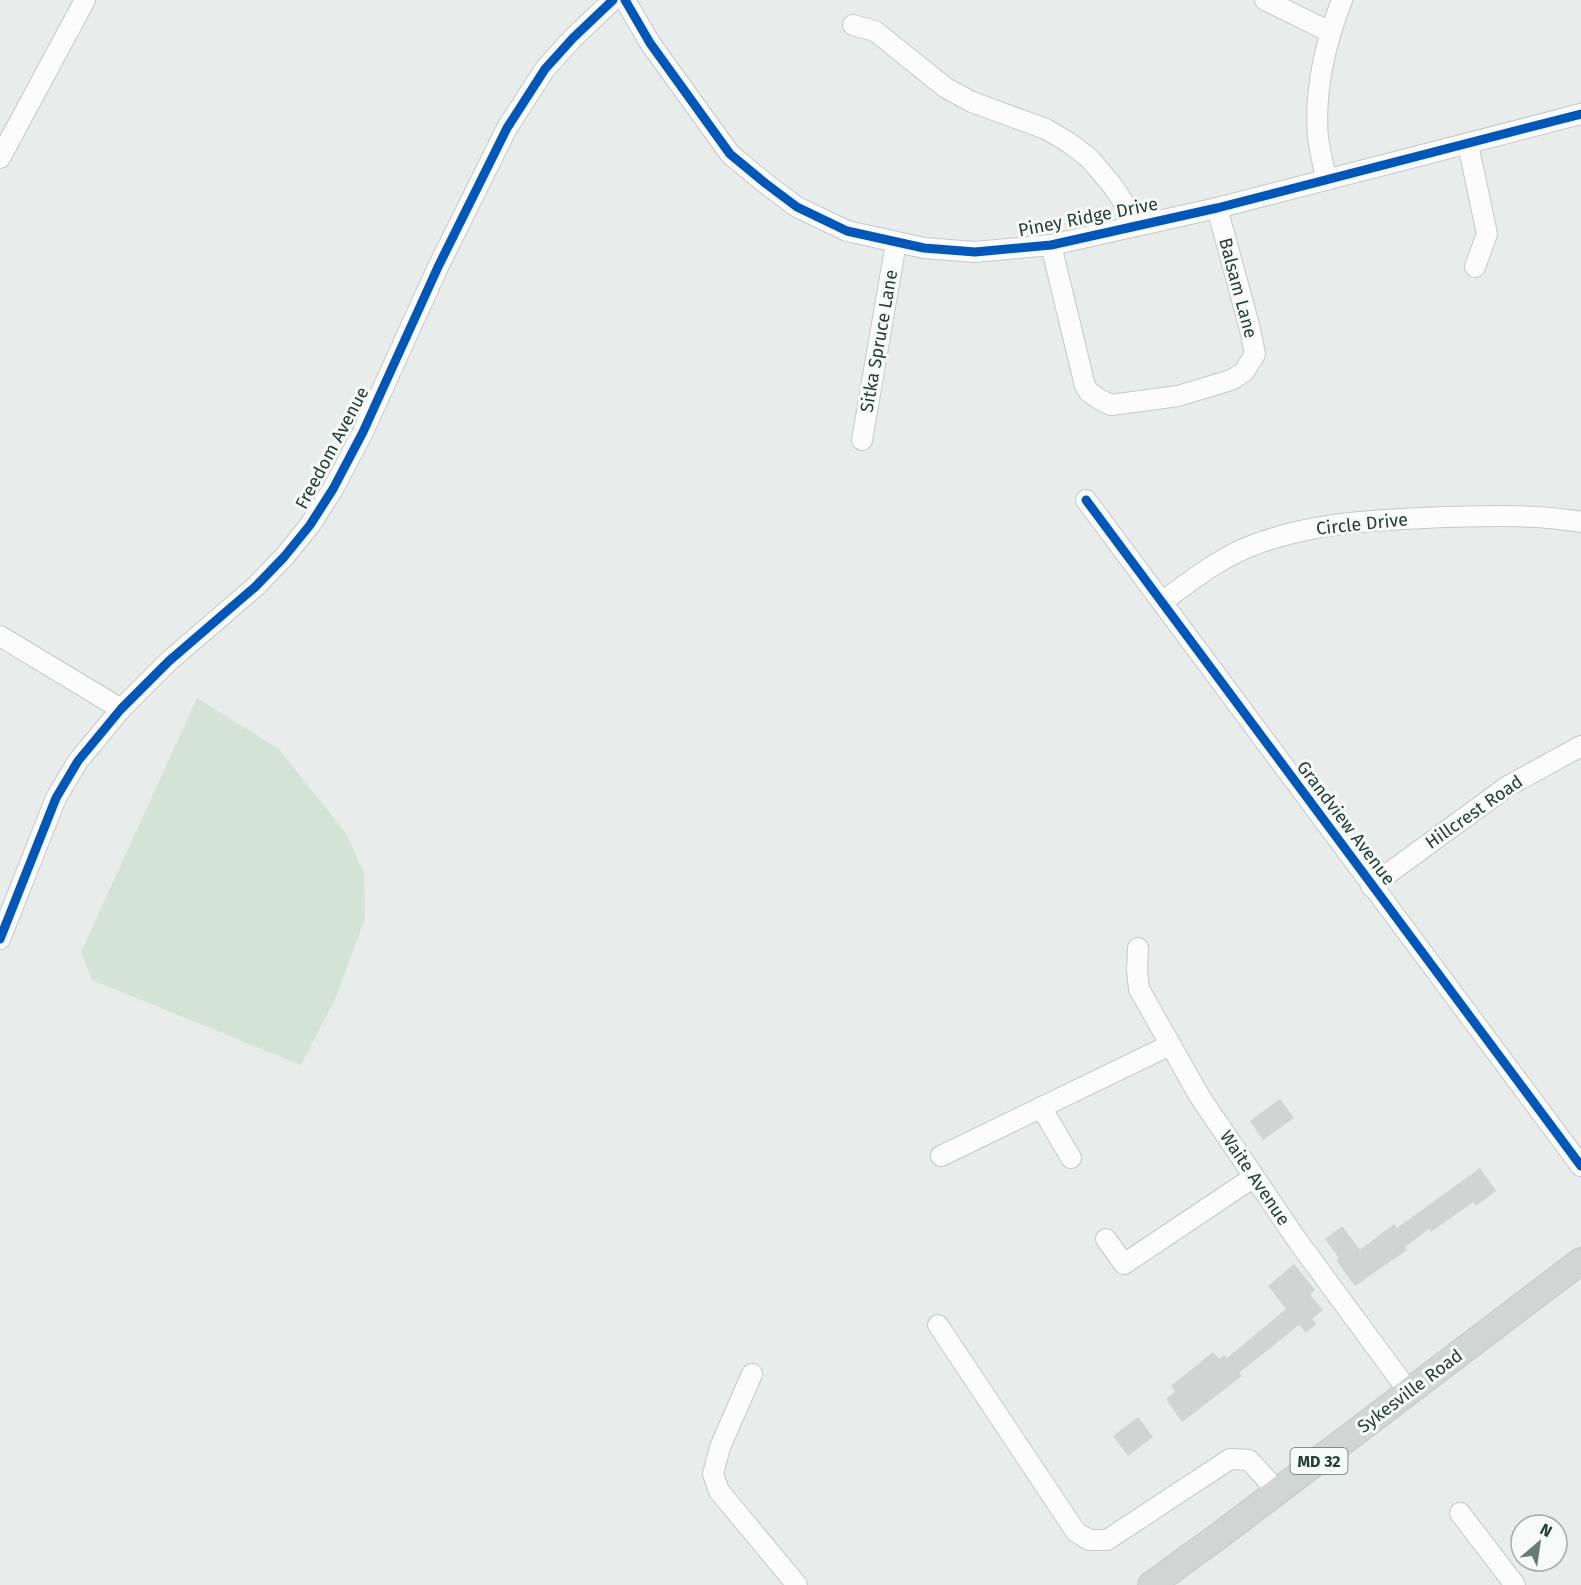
<svg xmlns="http://www.w3.org/2000/svg" width="1581" height="1585" viewBox="0 0 1581 1585" font-family="'Fira Sans',sans-serif">
  <style>
    .park { fill: #d3e4d7 }
    .building { fill: #d0d5d3 }
    .lines { fill: none; stroke-linecap: round; stroke-linejoin: round }
    .minor-casing { stroke: #c5c9c7; stroke-width: 22 }
    .major-casing { stroke: #c3cac8; stroke-width: 28 }
    .minor { stroke: #fcfcfc; stroke-width: 20 }
    .major { stroke: #d0d6d4; stroke-width: 26 }
    .cycleway-casing { stroke: #f6faf8; stroke-width: 13 }
    .cycleway { stroke: #0057b8; stroke-width: 9 }
    .labels { text-anchor: middle; stroke-width: 6; stroke-linejoin: round; paint-order: stroke }
    .shield { fill: #f6faf8; stroke: #647671; stroke-width: 1.5 }
    .shield-label { font-size: 16px; font-weight: bold; fill: #263e37 }
    .street-label { font-size: 18px; fill: #263e37; stroke: #f6faf8 }
  </style>
  <rect width="100%" height="100%" fill="#e8ecea"/>
  <!-- park -->
  <path class="park" d="M197,698L279,749L346,833L364,873L365,918L336,997L301,1065L92,980L81,952Z"/>
  <!-- building -->
  <g class="building">
    <path d="M1280,1099L1294,1118L1263,1140L1250,1121Z"/>
    <path d="M1480,1168L1496,1191L1476,1206L1473,1202L1431,1232L1429,1229L1405,1247L1407,1250L1355,1286L1336,1260L1339,1258L1325,1239L1342,1226L1360,1250L1394,1224L1397,1228Z"/>
    <path d="M1294,1264L1315,1290L1310,1295L1323,1310L1312,1319L1316,1324L1306,1333L1299,1325L1239,1373L1242,1376L1182,1422L1166,1399L1175,1392L1171,1386L1213,1352L1219,1359L1224,1355L1227,1358L1286,1309L1268,1286Z"/>
    <path d="M1138,1417L1153,1437L1128,1456L1113,1436Z"/>
  </g>
  <g class="lines">
    <!-- minor casing -->
    <g class="minor-casing">
      <g id="minor">
        <path d="M625,0L650,43L730,154L765,183L797,207L847,231L924,248L975,252L1051,245L1217,208L1581,114"/>
        <path d="M1265,0L1330,32"/>
        <path d="M853,25L875,31L946,88L972,102L1046,129L1068,142L1089,158L1112,185L1126,206L1133,226"/>
        <path d="M1468,144L1487,234L1475,267"/>
        <path d="M0,158L85,0"/>
        <path d="M1326,180C1324,167 1320,152 1318,138C1314,91 1325,44 1342,0"/>
        <path d="M1051,245L1085,386L1089,392L1099,399L1111,405L1178,396L1231,380L1244,372L1255,354L1249,325L1217,208"/>
        <path d="M862,440L896,243"/>
        <path d="M1086,500L1581,1166"/>
        <path d="M1162,602C1192,580 1223,555 1259,543C1320,521 1380,520 1444,517C1488,516 1538,514 1581,522"/>
        <path d="M0,636L121,709"/>
        <path d="M1371,886L1508,786L1581,746"/>
        <path d="M0,939L56,798L78,761L121,709L169,661L255,587L284,557L310,525L333,489L363,432L438,267L507,128L545,69L573,38L613,0"/>
        <path d="M1138,948L1137,970L1139,989L1200,1097L1297,1240L1409,1392"/>
        <path d="M1041,1107L1071,1158"/>
        <path d="M941,1156L1170,1045"/>
        <path d="M1106,1239L1124,1264L1254,1177"/>
        <path d="M938,1325L1076,1532L1089,1540H1107L1230,1459L1249,1460L1278,1492"/>
        <path d="M752,1374L720,1447L713,1474L719,1491L797,1585"/>
        <path d="M1460,1513L1515,1585"/>
      </g>
    </g>
    <!-- major casing -->
    <g class="major-casing">
      <path id="major" d="M1151,1585L1220,1535L1581,1261"/>
    </g>
    <!-- minor -->
    <use href="#minor" class="minor"/>
    <!-- major -->
    <use href="#major" class="major"/>
    <!-- cycleway casing -->
    <g class="cycleway-casing">
      <g id="cycleway">
        <path d="M625,0L650,43L730,154L765,183L797,207L847,231L924,248L975,252L1051,245L1217,208L1581,114"/>
        <path d="M1086,500L1581,1166"/>
        <path d="M0,939L56,798L78,761L121,709L169,661L255,587L284,557L310,525L333,489L363,432L438,267L507,128L545,69L573,38L613,0"/>
      </g>
    </g>
    <!-- cycleway -->
    <use href="#cycleway" class="cycleway"/>
  </g>
  <g class="labels">
    <!-- shield labels -->
    <rect class="shield" x="1290.5" y="1448" width="57" height="26" rx="4.5"/>
    <g class="shield-label">
      <text x="1319" y="1467">MD 32</text>
    </g>
    <!-- street labels -->
    <g class="street-label">
      <text transform="translate(1088 217) rotate(-11)" y="6">Piney Ridge Drive</text>
      <text transform="translate(1238 288) rotate(75)" y="6">Balsam Lane</text>
      <text transform="translate(879 341) rotate(-80)" y="6">Sitka Spruce Lane</text>
      <text transform="translate(332 448) rotate(-62)" y="6">Freedom Avenue</text>
      <text transform="translate(1362 524) rotate(-6)" y="6">Circle Drive</text>
      <text transform="translate(1474 812) rotate(-35)" y="6">Hillcrest Road</text>
      <text transform="translate(1346 823) rotate(53)" y="6">Grandview Avenue</text>
      <text transform="translate(1255 1178) rotate(56)" y="6">Waite Avenue</text>
      <text transform="translate(1410 1391) rotate(-37)" y="6">Sykesville Road</text>
    </g>
  </g>
  <!-- north arrow -->
  <g transform="translate(1539 1543) rotate(29)"><circle r="28" fill="#f6faf8" stroke="#a3afab" stroke-width="1.5"/>
  <path d="M0-4.5L10 22L0 15L-10 22Z" fill="#6a7b76"/>
  <text y="-9" font-size="16" font-weight="bold" text-anchor="middle" fill="#263e37">N</text>
  </g>
</svg>
